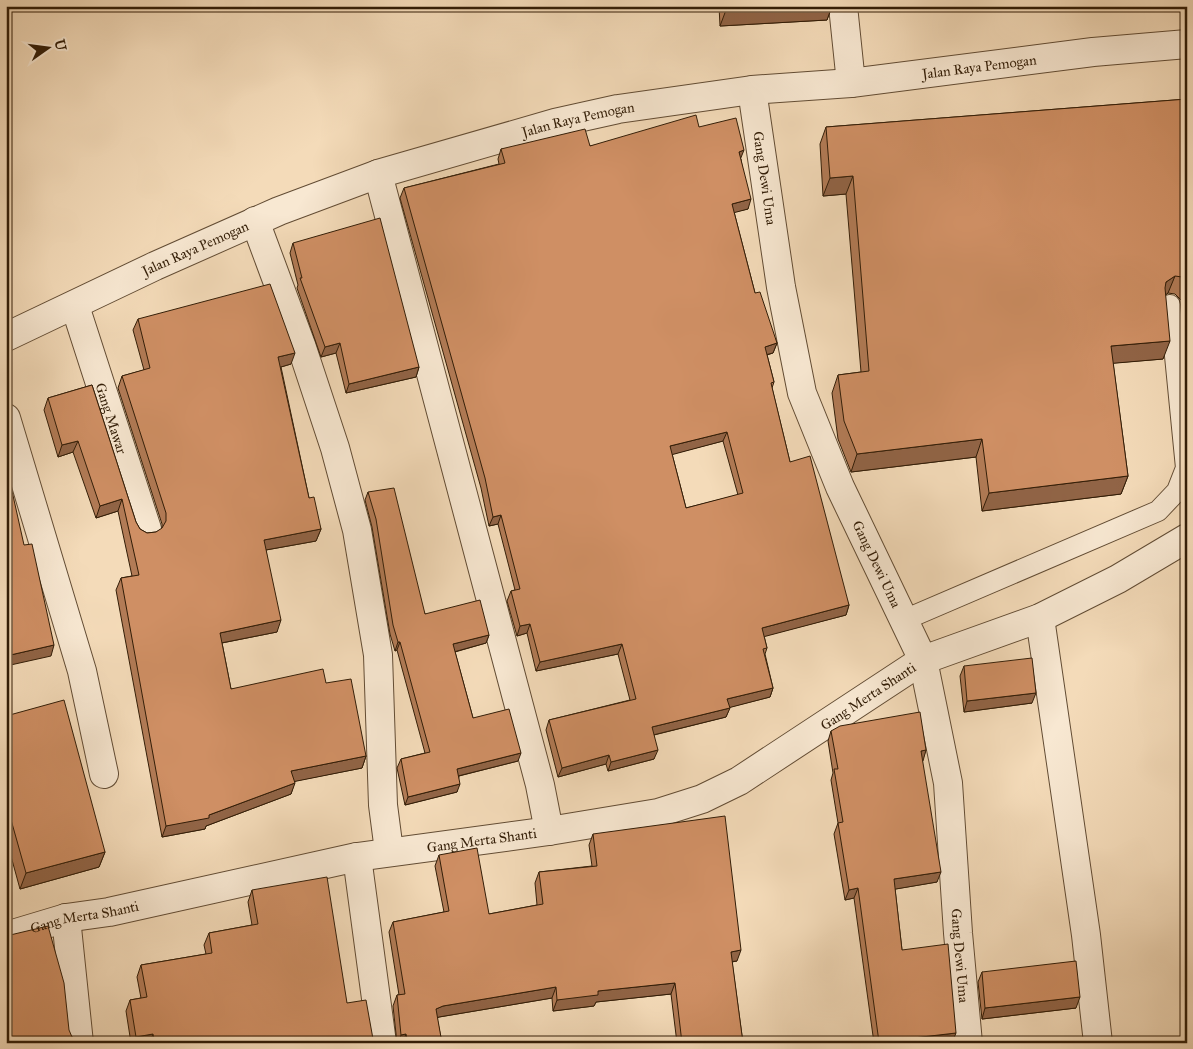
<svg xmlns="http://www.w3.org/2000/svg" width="1193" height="1049" viewBox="0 0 1193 1049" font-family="'IM FELL Great Primer',serif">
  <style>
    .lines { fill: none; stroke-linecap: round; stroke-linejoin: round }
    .service-casing { stroke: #624c34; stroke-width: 22 }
    .minor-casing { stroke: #624c34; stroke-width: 30 }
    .tertiary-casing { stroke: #624c34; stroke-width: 30 }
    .service { stroke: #f8e8d2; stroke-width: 20 }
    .minor { stroke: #f8e8d2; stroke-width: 28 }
    .tertiary { stroke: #f8e8d2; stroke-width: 28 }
    .wall { fill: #b27b56; stroke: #321d07; fill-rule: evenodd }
    .shaded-wall { fill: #916446; stroke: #321d07 }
    .building { fill: #cf8f64; stroke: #321d07; fill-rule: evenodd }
    .labels { text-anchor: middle; stroke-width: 4; stroke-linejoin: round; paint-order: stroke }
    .street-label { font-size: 14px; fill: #321d07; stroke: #f8e8d2 }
  </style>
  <rect width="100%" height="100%" fill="#f4dbb9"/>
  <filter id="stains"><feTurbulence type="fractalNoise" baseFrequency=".004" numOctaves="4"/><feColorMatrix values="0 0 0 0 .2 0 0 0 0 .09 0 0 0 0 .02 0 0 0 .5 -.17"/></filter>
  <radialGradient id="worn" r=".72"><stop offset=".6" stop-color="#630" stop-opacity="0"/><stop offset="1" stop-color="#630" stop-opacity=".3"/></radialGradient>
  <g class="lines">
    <!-- service casing -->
    <g class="service-casing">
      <path id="service" d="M904,620L1158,511L1177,491L1186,468L1170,305"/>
    </g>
    <!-- minor casing -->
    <g class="minor-casing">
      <g id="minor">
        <path d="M843,6L851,83"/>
        <path id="s1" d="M752,90L781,287L802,393L840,487L923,660L948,783L958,933L968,1043"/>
        <path d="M378,174L540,785L549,831"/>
        <path d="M255,221L301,345L335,448L357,530L378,655L383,805L389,851"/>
        <path id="s2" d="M75,306L147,529"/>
        <path d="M6,418L82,671L104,774"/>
        <path d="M1040,618L1086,935L1098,1043"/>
        <path d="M357,857L382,1043"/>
        <path d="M66,918L79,1043"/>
        <path id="s3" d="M6,936L66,918L109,912L357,857L549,831L658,813L702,799L739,781L923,660L1040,618L1118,579L1187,538"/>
      </g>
    </g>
    <!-- tertiary casing -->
    <g class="tertiary-casing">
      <g id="tertiary">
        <path id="s4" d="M6,337L155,266L279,211L378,174L555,123L618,109L752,90L851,83L1093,52L1187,44"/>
      </g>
    </g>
    <!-- service -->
    <use href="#service" class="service"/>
    <!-- minor -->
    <use href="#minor" class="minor"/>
    <!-- tertiary -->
    <use href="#tertiary" class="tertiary"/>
  </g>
  <!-- wall -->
  <g class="wall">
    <path d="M719,6H832L827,20L720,26Z"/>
    <path d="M1187,99V300H1181L1175,294L1168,293L1165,295L1163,359L1113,363L1128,476L1121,494L982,511L976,457L851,472L838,439L832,393L838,375L861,372L846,194L823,196L820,144L826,127Z"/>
    <path d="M699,127L741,159L748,209L734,212L755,293L777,343L773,353L767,355L774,382L772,388L790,462L849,605L846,615L764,636L767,648L765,654L773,688L770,697L730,707L726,717L654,735V759L608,771L606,764L558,777L546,730L549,720L630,700L618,654L536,671L527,633L517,636L507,601L511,591L515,590L498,524L489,526L481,488L400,198L404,188L499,164L498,159L501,149L590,146ZM723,441L738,495L686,508L672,454Z"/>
    <path d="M293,243L419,367L416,377L346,393L336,353L321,357L297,288L298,285L290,253Z"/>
    <path d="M138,319L291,364L281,367L309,498L321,529L316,541L266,550L277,632L222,643L231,689L326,683L366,756L362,768L295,781L291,794L206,826L205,829L162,837L116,590L121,578L132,576L118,511L96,518L73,452L58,457L44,410L48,398L92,385L136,522L140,529L147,533L156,532L162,529V524L118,388L122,376L144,370L133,330Z"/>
    <path d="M368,492L425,614L489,635L486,643L455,652L473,718L518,761L459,776L457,792L405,805L397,768L401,759L425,753L397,650L395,651L390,634L372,527L365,500Z"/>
    <path d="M964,666L1032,703L964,712L960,676Z"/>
    <path d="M6,716L105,852L99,867L20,889L6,838Z"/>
    <path d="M831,731L926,750L922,761L937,882L895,889L902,950L952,1043H874L854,898L845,900L834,834L838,823L831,780L833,773L828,741Z"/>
    <path d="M593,834L737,961L732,962L743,1043H677L671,994L596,1002L594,1006L553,1011L552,998L439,1017L437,1018L442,1043H397L393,1006L397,995H399L389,932L393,922L444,912L435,866L439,855L489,914L537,905L535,883L539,872L592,866L589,845Z"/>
    <path d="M252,890L347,1003L372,1043H131L126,1011L130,1000L141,998L137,977L141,965L206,954L204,945L209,933L252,925L248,902Z"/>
    <path d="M6,936L72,1037L81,1043H6Z"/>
    <path d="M982,972L1076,1008L982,1019L978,982Z"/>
  </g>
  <!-- shaded-wall -->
  <g class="shaded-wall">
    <path d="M786,6H832L827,20L720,26L726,10Z"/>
    <path d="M744,150L740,160L739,152Z"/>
    <path d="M853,176L846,194L823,196L830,178Z"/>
    <path d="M751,199L748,209L729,214L732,204Z"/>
    <path d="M1175,276L1168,293L1159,300L1166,282Z"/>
    <path d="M1187,284V300H1181Z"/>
    <path d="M1170,341L1163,359L1105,364L1111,346Z"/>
    <path d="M340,343L336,353L321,357L325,347Z"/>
    <path d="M777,343L773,353L761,356L765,347Z"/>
    <path d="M295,353L291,364L274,369L278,357Z"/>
    <path d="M419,367L416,377L346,393L349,384Z"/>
    <path d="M727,432L723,441L667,456L670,446Z"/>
    <path d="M982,439L976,457L851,472L857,454Z"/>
    <path d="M78,441L73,452L58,457L62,445Z"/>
    <path d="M1128,476L1121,494L982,511L989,493Z"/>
    <path d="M122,499L118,511L96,518L100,506Z"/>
    <path d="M501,515L498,524L489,526L493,517Z"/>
    <path d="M321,529L316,541L260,551L264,540Z"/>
    <path d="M849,605L846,615L759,638L762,628Z"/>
    <path d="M281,620L277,632L216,644L220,633Z"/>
    <path d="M530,624L527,633L517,636L520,626Z"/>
    <path d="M489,635L486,643L450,653L453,644Z"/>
    <path d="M398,642H400L397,650L395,651Z"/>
    <path d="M622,644L618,654L536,671L540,662Z"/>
    <path d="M54,645L51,656L6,666V656Z"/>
    <path d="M773,688L770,697L724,709L727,699Z"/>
    <path d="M1036,693L1032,703L964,712L967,701Z"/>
    <path d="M730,708L726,717L649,736L652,727Z"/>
    <path d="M658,750L654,759L608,771L611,762Z"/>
    <path d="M926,750L923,761L917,762L921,751Z"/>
    <path d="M521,753L518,761L454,777L457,769Z"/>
    <path d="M609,755L606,764L558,777L562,768Z"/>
    <path d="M366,756L362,768L287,783L291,771Z"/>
    <path d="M295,783L291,794L206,826L205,829L162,837L166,826L209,815Z"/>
    <path d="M460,784L457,792L405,805L408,797Z"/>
    <path d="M105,852L99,867L20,889L26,873Z"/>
    <path d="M941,872L937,882L890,890L894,879Z"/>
    <path d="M858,888L854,898L845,900L849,890Z"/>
    <path d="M741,950L737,961L727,962L731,952Z"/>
    <path d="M675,983L671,994L596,1002L594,1006L553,1011L557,1000L598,991Z"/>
    <path d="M556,987L552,998L439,1017L432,1020L436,1009L443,1006Z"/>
    <path d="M1080,997L1076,1008L982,1019L985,1008Z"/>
    <path d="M956,1033L952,1043H879V1042Z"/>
    <path d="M153,1034L150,1043H134L136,1037Z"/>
    <path d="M406,1034L403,1043H398L401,1035Z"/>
    <path d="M373,1039L372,1043H355Z"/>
  </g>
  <!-- building -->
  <g class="building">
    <path d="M726,6H786L726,10Z"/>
    <path d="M1187,99V282L1182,277L1175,276L1166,282L1165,288L1170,341L1111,346L1128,476L989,493L982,439L857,454L844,421L838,375L869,371L853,176L830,178L826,127Z"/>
    <path d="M696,115L699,127L736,118L744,150L739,152L751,199L732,204L755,293L760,292L777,343L765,347L774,382L771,383L790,462L810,456L849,605L762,628L767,648L763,649L773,688L727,699L730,708L652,727L658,750L611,762L609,755L562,768L549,720L636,699L622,644L540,662L530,624L520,626L511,591L520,589L501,515L493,517L485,478L404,188L505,163L501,149L585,129L590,146ZM727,432L743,493L686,508L670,446Z"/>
    <path d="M380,218L419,367L349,384L340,343L325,347L300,278H302L293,243Z"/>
    <path d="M270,284L295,353L278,357L309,498L314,497L321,529L264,540L281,620L220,633L231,689L323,669L326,683L351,679L366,756L291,771L295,783L209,815V818L166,826L121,578L139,575L122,499L100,506L78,441L62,445L48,398L92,385L136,522L140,529L147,533L156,532L162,528L166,521V513L122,376L150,368L138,319Z"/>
    <path d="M6,464L24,545L32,544L54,645L6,656Z"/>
    <path d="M394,488L425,614L480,600L489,635L453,644L473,718L509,709L521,753L457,769L460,784L408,797L401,759L430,752L400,642H398L393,625L376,519L368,492Z"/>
    <path d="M1032,658L1036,693L967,701L964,666Z"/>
    <path d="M64,700L105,852L26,873L6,802V716Z"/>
    <path d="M920,712L926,750L921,751L941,872L894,879L902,950L948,944L956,1033L879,1042L858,888L849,890L838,823L843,822L834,769H838L831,731L840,726Z"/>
    <path d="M725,816L741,950L731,952L743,1043H682L675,983L598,991V995L557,1000L556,987L443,1006L436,1009L442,1043H408L406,1034L401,1035L397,995L405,994L393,922L449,911L439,855L477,848L489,914L543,904L539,872L597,866L593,834Z"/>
    <path d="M327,877L347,1003L366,1000L373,1039L355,1043H155L153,1034L136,1037L130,1000L147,997L141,965L212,953L209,933L258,924L252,890Z"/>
    <path d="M48,926L64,983L69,1030L72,1037L81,1043H13L6,1020V936Z"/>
    <path d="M1076,961L1080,997L985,1008L982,972Z"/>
  </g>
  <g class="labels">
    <!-- street labels -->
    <g class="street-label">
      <text dy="5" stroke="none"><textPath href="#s4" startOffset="1019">Jalan Raya Pemogan</textPath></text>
      <text dy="5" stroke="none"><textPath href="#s4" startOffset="614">Jalan Raya Pemogan</textPath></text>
      <text dy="5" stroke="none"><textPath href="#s1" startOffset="89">Gang Dewi Uma</textPath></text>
      <text dy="5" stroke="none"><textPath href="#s4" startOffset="209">Jalan Raya Pemogan</textPath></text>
      <text dy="5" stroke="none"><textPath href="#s2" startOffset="118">Gang Mawar</textPath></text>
      <text dy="5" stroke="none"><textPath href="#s1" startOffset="494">Gang Dewi Uma</textPath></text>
      <text dy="5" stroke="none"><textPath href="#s3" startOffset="906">Gang Merta Shanti</textPath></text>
      <text dy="5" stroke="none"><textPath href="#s3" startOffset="486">Gang Merta Shanti</textPath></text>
      <text dy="5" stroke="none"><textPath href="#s3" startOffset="81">Gang Merta Shanti</textPath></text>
      <text dy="5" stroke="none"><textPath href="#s1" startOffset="899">Gang Dewi Uma</textPath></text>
    </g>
  </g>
  <!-- margin -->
  <rect width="1193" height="1049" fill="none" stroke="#f4dbb9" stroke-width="25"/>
  <rect x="8" y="8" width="1178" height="1034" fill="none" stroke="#321d07" stroke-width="2.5"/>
  <rect x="12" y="12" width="1168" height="1024" fill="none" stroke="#321d07"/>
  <!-- north arrow -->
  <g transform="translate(48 48) rotate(76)" stroke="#f8e8d2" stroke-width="4" paint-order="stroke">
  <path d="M0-4L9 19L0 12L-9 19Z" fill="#321d07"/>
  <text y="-8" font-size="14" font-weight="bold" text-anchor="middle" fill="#321d07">U</text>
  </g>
  <rect width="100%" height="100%" filter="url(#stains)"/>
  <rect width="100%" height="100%" fill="url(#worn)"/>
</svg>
